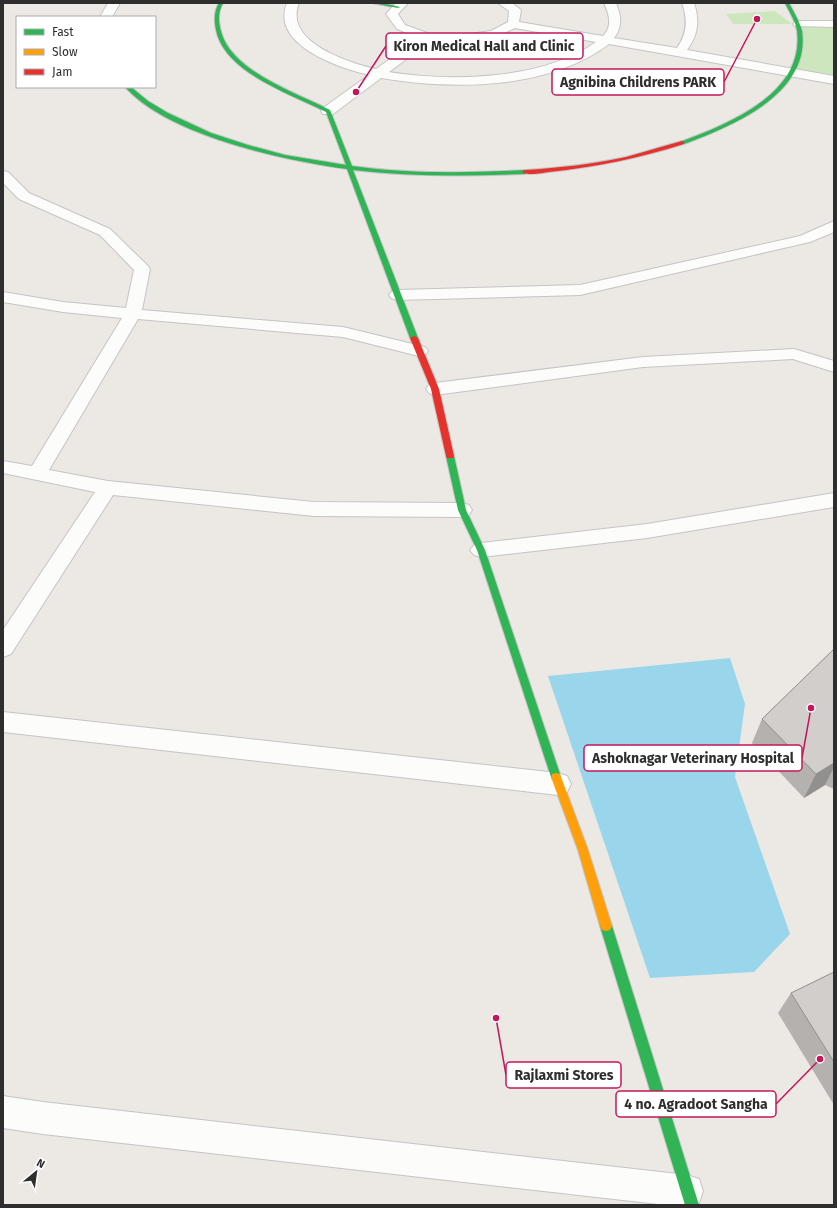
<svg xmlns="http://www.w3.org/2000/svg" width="837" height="1208" viewBox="0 0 837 1208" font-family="'Fira Sans',sans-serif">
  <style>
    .green { fill: #cee6be }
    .water { fill: #99d6ec }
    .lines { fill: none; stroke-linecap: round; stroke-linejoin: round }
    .street-casing { stroke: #c5c4c5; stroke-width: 2 }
    .fast-casing { stroke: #c5c4c5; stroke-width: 2 }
    .slow-casing { stroke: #c5c4c5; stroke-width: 2 }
    .jam-casing { stroke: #c5c4c5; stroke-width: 2 }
    .street { fill: #fcfcfb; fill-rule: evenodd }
    .fast { fill: #30b455; fill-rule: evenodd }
    .slow { fill: #ff9f0a; fill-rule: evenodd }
    .jam { fill: #e5322d; fill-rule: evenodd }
    .wall { fill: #b4b1af }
    .shaded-wall { fill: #92908e }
    .building { fill: #d1cecb; stroke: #92908e }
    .leader { fill: none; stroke: #c2185b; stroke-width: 1.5 }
    .callout-dot { fill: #c2185b; stroke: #fff; stroke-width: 1.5 }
    .callout { fill: #fff; stroke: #c2185b; stroke-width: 1.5 }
    .callout-label { font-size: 14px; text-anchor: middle; font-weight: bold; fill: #2e2e2e }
  </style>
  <rect width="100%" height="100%" fill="#ece8e4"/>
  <!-- green -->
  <g class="green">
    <path d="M775,11L792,24H733L726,14Z"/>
    <path d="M799,24H834V80L795,72Z"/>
  </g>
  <!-- water -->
  <path class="water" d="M730,658L745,704L735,777L790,934L754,972L650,978L548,676Z"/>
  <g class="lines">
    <!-- street casing -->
    <g class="street-casing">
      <g id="street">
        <path d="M108,3H120L112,17H100Z"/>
        <path d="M287,3H299C283,42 349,63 376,69L419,38L397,29L386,14L396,3H408L398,14L405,25L430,34L462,35L491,31L508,22L509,11L498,3H512L521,10L519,22L603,36C613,26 609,14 604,3H616C621,16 623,26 614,38L677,48C687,34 688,20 682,3H694C700,21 698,35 687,50L834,76V84L609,44C548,90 453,90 381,78L333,114H323L321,111L323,108L369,75C339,68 270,45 287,3ZM515,28L596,42C543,80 452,82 389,72L431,41L462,43L498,36Z"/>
        <path d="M799,21H834V27L795,26L793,24L795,22Z"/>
        <path d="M3,171L8,172L29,193L110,229L148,266L150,269L142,310L343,327L425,347L428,351L425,355L419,356L343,337L138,319L49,470L108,481L314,502L462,503L469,505L472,510L469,515L462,517L314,516L113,495L11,654L3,657V630L95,492L3,473V461L32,466L122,318L63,312L3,302V292L63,302L126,308L134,270L100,235L19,199L3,183Z"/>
        <path d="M834,221V232L810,242L580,295L397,300L391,298L389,295L391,292L397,290L580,285L800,236Z"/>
        <path d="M794,349L834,361V372L793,359L643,367L435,395L429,393L426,389L429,385L435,383L643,357Z"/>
        <path d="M834,493V507L647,538L481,557L474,555L470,550L474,545L481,543L647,524Z"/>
        <path d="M3,712L558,773L567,776L571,784L567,792L558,795L3,732Z"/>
        <path d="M3,1096L43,1102L687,1175L699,1179L703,1191L699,1203L693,1205H667L43,1134L3,1128Z"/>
      </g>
    </g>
    <!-- fast casing -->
    <g class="fast-casing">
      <g id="fast">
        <path d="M219,3H223C219,10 218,19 220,27C227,70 295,92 330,110L352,166C409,174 467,173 525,170L528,172L525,174C468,176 410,177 353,170L418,338L416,339H412L410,338L347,169C283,160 169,136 125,87H131L148,101L168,113L211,133L248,145L285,155L346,165L326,112C291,94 225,73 216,30C214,21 214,11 219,3Z"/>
        <path d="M372,3H382L400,7L398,8Z"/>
        <path d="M785,3H789C793,11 800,22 802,31C811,94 732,126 684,144H680V142C728,124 805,94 797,31C796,22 789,11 785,3Z"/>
        <path d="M450,453L454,456L466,510L485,550L561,777L560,780L556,781L552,780L551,777L477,550L458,510L446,456Z"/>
        <path d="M606,921L610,922L612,926L699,1205H685L600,926L602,922Z"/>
      </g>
    </g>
    <!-- slow casing -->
    <g class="slow-casing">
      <path id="slow" d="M556,773L560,774L561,777L588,850L612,926L610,930L606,931L602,930L600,926L578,850L551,777L552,774Z"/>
    </g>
    <!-- jam casing -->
    <g class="jam-casing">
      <g id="jam">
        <path d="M682,141L684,142V144C640,158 595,167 549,172C542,173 528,176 522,172L525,170C559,168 593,164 626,157C645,152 663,146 682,141Z"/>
        <path d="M414,336L418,338L439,389L454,456L453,458H447L446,456L431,389L410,338Z"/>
      </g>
    </g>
    <!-- street -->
    <use href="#street" class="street"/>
    <!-- fast -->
    <use href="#fast" class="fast"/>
    <!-- slow -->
    <use href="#slow" class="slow"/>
    <!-- jam -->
    <use href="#jam" class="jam"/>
  </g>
  <!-- wall -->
  <g class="wall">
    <path d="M834,649V789L825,785L804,798L752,743L762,719Z"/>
    <path d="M834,972V1105L778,1013L791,993Z"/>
  </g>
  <!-- shaded-wall -->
  <path class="shaded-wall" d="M834,763V767L825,785L804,798L816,774Z"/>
  <!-- building -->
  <g class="building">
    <path d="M834,649V763L816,774L762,719Z"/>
    <path d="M834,972V1062L791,993Z"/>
  </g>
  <!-- callouts -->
  <path class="leader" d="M356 92L386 46M757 19L724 82M811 708L802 758M496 1018L506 1075M820 1059L776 1104"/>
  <g class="callout-dot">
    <circle cx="356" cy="92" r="4"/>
    <circle cx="757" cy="19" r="4"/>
    <circle cx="811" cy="708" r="4"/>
    <circle cx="496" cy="1018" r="4"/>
    <circle cx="820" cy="1059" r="4"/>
  </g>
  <g class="callout">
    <rect x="386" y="33" width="197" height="26" rx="4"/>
    <rect x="552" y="69" width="172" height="26" rx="4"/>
    <rect x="584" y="745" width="218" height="26" rx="4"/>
    <rect x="506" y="1062" width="115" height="26" rx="4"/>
    <rect x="616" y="1091" width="160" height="26" rx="4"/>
  </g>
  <g class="callout-label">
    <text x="484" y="51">Kiron Medical Hall and Clinic</text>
    <text x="638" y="87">Agnibina Childrens PARK</text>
    <text x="693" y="763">Ashoknagar Veterinary Hospital</text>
    <text x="564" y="1080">Rajlaxmi Stores</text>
    <text x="696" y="1109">4 no. Agradoot Sangha</text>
  </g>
  <!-- border -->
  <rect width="837" height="1208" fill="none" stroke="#2e2e2e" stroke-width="8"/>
  <!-- legend -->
  <rect x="16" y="16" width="140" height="72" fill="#ffffff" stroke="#ababab"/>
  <rect x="24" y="29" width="20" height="6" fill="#30b455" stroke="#ababab"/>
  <text x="52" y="36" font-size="12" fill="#2e2e2e">Fast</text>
  <rect x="24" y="49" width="20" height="6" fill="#ff9f0a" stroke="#ababab"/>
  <text x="52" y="56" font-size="12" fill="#2e2e2e">Slow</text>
  <rect x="24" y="69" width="20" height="6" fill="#e5322d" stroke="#ababab"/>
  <text x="52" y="76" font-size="12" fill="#2e2e2e">Jam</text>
  <!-- north arrow -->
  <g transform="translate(36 1172) rotate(29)" stroke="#ffffff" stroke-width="3" paint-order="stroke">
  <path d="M0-3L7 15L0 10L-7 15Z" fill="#2e2e2e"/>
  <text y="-6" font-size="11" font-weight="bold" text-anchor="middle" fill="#2e2e2e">N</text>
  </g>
</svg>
